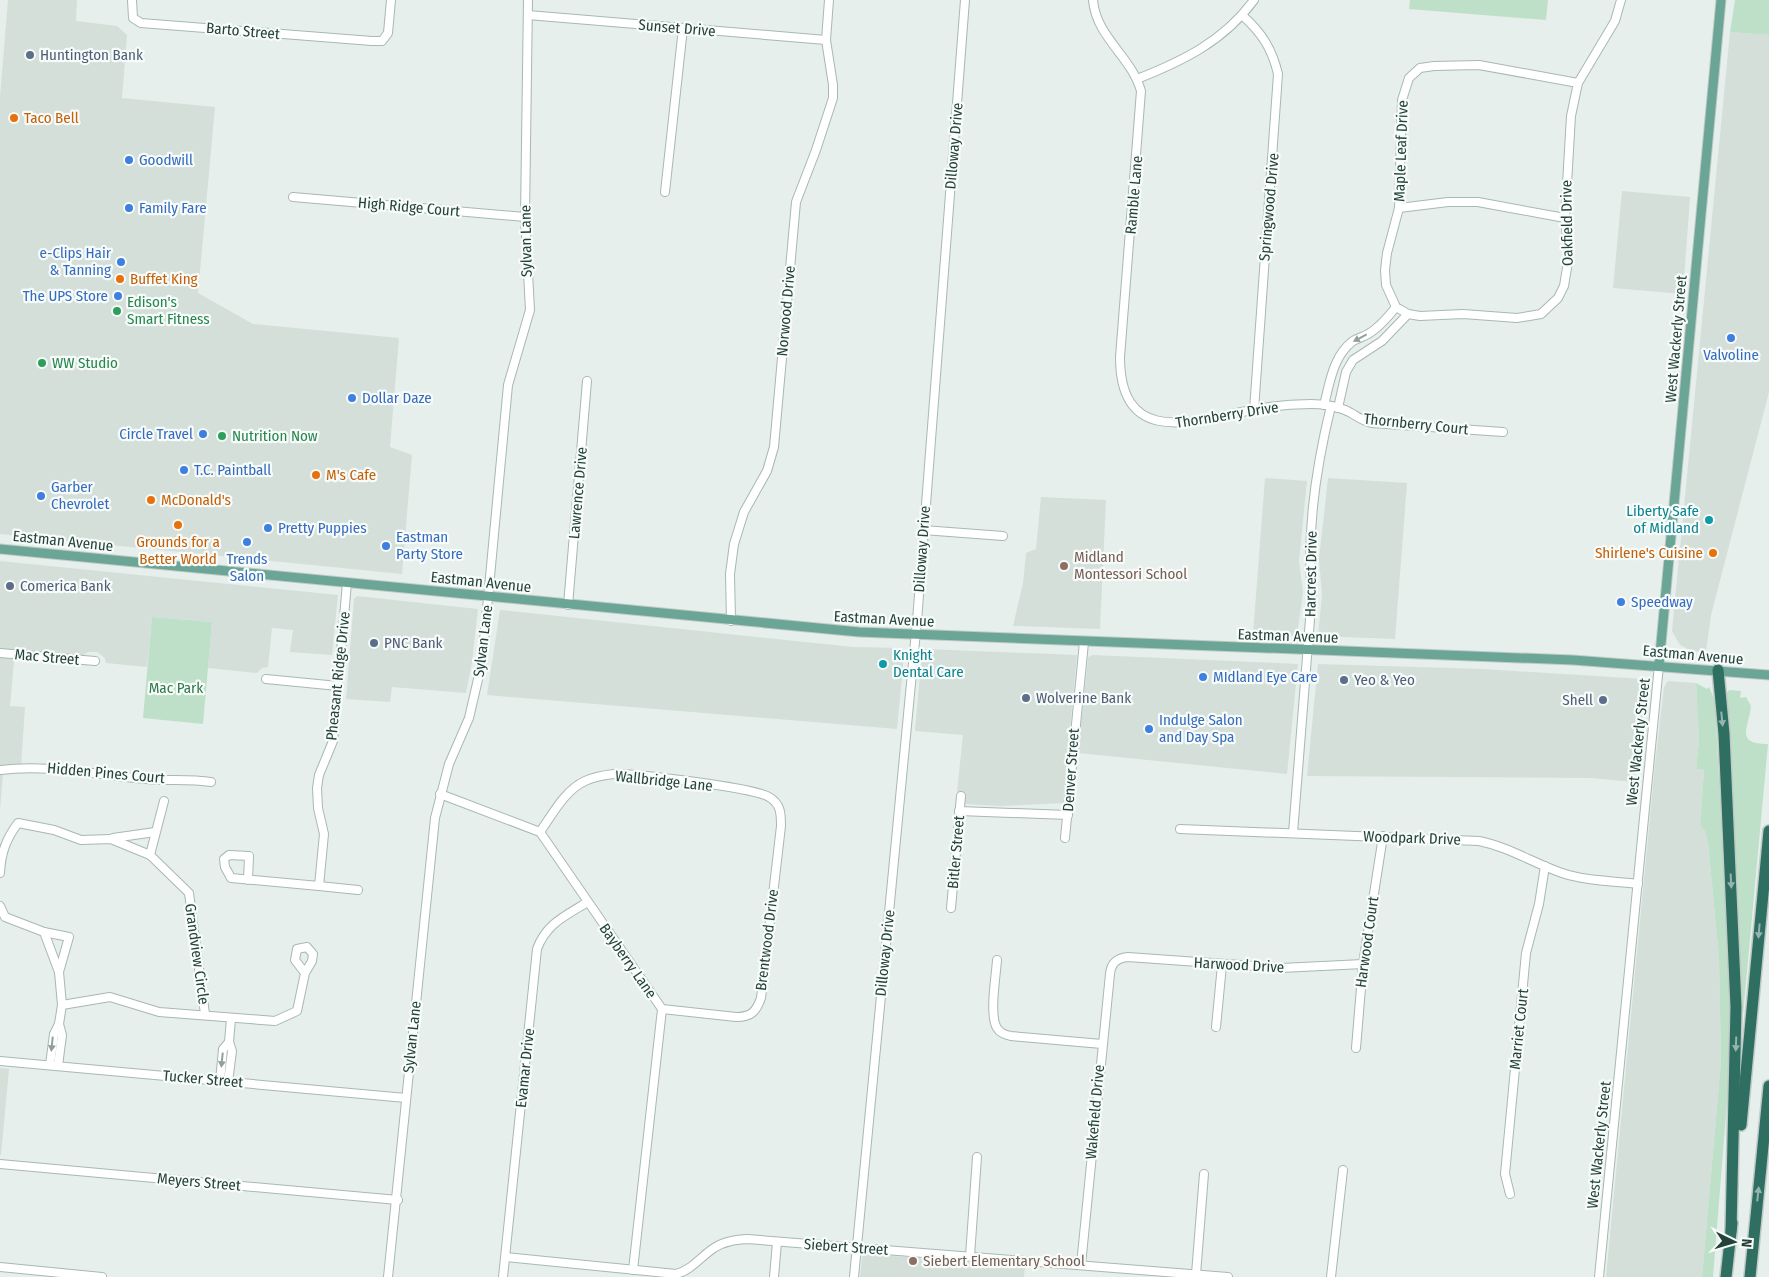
<svg xmlns="http://www.w3.org/2000/svg" width="1769" height="1277" viewBox="0 0 1769 1277" font-family="'Fira Sans Condensed',sans-serif">
  <style>
    .built { fill: #d4dfda }
    .green { fill: #bfe0c8 }
    .lines { fill: none; stroke-linecap: round; stroke-linejoin: round }
    .minor-casing { stroke: #a8b8b2; stroke-width: 10 }
    .major-casing { stroke: #c2cac8; stroke-width: 11 }
    .highway-casing { stroke: #c2cac8; stroke-width: 14 }
    .minor { stroke: #fff; stroke-width: 8 }
    .major { stroke: #6aa596; stroke-width: 9 }
    .highway { stroke: #2f6f62; stroke-width: 11 }
    .oneway { fill: #92a09c }
    .oneway2 { fill: #93b5ae }
    .service-dot { fill: #5c6f8a; stroke: #f7fbf9; stroke-width: 2 }
    .food-dot { fill: #e8710a; stroke: #f7fbf9; stroke-width: 2 }
    .shop-dot { fill: #3f7fe0; stroke: #f7fbf9; stroke-width: 2 }
    .leisure-dot { fill: #2e9e5b; stroke: #f7fbf9; stroke-width: 2 }
    .culture-dot { fill: #0f9aa8; stroke: #f7fbf9; stroke-width: 2 }
    .education-dot { fill: #8d6e63; stroke: #f7fbf9; stroke-width: 2 }
    .labels { text-anchor: middle; stroke-width: 4.5; stroke-linejoin: round; paint-order: stroke }
    .street-label { font-size: 15px; fill: #24423a; stroke: #f7fbf9 }
    .service-label { font-size: 15px; fill: #4e5e75; stroke: #f7fbf9; text-anchor: start }
    .food-label { font-size: 15px; fill: #c56008; stroke: #f7fbf9; text-anchor: start }
    .shop-label { font-size: 15px; fill: #366cbe; stroke: #f7fbf9; text-anchor: start }
    .leisure-label { font-size: 15px; fill: #27864d; stroke: #f7fbf9; text-anchor: start }
    .culture-label { font-size: 15px; fill: #0d838f; stroke: #f7fbf9; text-anchor: end }
    .education-label { font-size: 15px; fill: #785e54; stroke: #f7fbf9; text-anchor: start }
    .park-label { font-size: 15px; fill: #2d7a4b; stroke: #f7fbf9 }
  </style>
  <rect width="100%" height="100%" fill="#e6efeb"/>
  <!-- built -->
  <g class="built">
    <path d="M8,0H77L76,21L117,26L127,35L122,98L215,107L198,293L253,324L399,338L390,447L412,455L402,574L0,534V97Z"/>
    <path d="M1730,32L1769,35V392L1711,615L1706,652L1692,651L1680,645L1672,631Z"/>
    <path d="M1622,191L1690,197L1683,294L1613,288Z"/>
    <path d="M1265,478L1307,481L1299,561L1303,592L1297,636L1253,634Z"/>
    <path d="M1328,478L1407,483L1395,639L1318,636L1322,595L1319,559Z"/>
    <path d="M1041,497L1106,500L1100,629L1013,626L1023,583L1026,553L1036,549Z"/>
    <path d="M0,561L338,595L332,655L290,652L293,630L272,628L268,667L262,668L257,673L208,668L212,622L152,617L147,667L106,663L105,658L97,652H88L82,656L15,650L10,706L25,707L21,767L3,774L0,810Z"/>
    <path d="M357,596L478,609L472,662L466,693L392,687L390,702L346,699L354,599Z"/>
    <path d="M500,610L853,647L902,648L904,655L897,729L487,695Z"/>
    <path d="M925,649L1077,655L1063,803L1000,806L965,804L964,794L957,792L963,735L915,731L922,652Z"/>
    <path d="M1093,655L1298,664L1287,774L1078,753L1087,669L1088,657Z"/>
    <path d="M1318,664L1484,669L1644,679L1647,687L1633,782L1591,778L1307,776Z"/>
    <path d="M1668,681L1696,683L1699,741L1696,769L1704,770L1700,825L1705,831L1708,843L1719,958L1721,1061L1702,1277H1606L1655,764L1664,687Z"/>
    <path d="M0,1068L9,1069L1,1155H0Z"/>
    <path d="M866,1254L1025,1266L1024,1277H860L862,1257Z"/>
  </g>
  <!-- green -->
  <g class="green">
    <path d="M1410,0H1548L1546,20L1409,9Z"/>
    <path d="M1735,0H1769V35L1730,32Z"/>
    <path d="M152,617L212,622L203,724L143,718Z"/>
    <path d="M1696,683L1707,689L1709,687L1715,701L1731,1021L1730,1065L1713,1277H1702L1721,1061L1719,958L1708,843L1705,831L1700,825L1704,770L1696,769L1699,741Z"/>
    <path d="M1729,690L1741,691L1740,698L1746,697L1751,706C1749,727 1734,744 1768,744L1743,1015L1737,901L1739,899L1737,898L1725,696Z"/>
  </g>
  <g class="lines">
    <!-- minor casing -->
    <g class="minor-casing">
      <g id="minor">
        <path d="M132,0L133,18L141,23L372,41H382L388,33L391,0"/>
        <path d="M1093,0C1096,37 1131,56 1141,91L1120,357C1120,447 1193,422 1251,410C1270,406 1292,404 1311,404C1322,404 1335,406 1345,410C1355,414 1361,421 1372,423L1503,432"/>
        <path d="M528,15L826,40"/>
        <path d="M1243,16C1262,33 1272,49 1278,74L1254,410"/>
        <path d="M1137,79C1183,61 1224,41 1254,0"/>
        <path d="M1578,83L1479,65L1434,66L1420,68L1409,78L1402,100L1399,208L1387,253L1385,270L1386,285L1396,307L1408,314L1420,316L1463,314L1517,318L1541,314L1558,298L1564,286L1569,256L1565,218L1571,116L1578,83L1615,21L1621,0"/>
        <path d="M665,192L683,28"/>
        <path d="M293,197L525,217"/>
        <path d="M1399,208L1448,202H1478L1565,218"/>
        <path d="M1324,405C1330,382 1333,356 1353,341C1358,338 1363,337 1368,334C1379,328 1388,317 1396,307"/>
        <path d="M1338,408L1346,372L1353,360L1382,341L1408,314"/>
        <path d="M923,530L1003,536"/>
        <path d="M568,605L587,381"/>
        <path d="M731,621L730,574L734,544L744,512L767,471L774,447L796,202L816,150L833,98V85L826,40L829,0"/>
        <path d="M0,653L95,661"/>
        <path d="M266,679L338,686"/>
        <path d="M0,770C49,764 97,775 146,779C168,781 189,779 211,782"/>
        <path d="M440,794L540,832L662,1009L633,1270"/>
        <path d="M959,811L1068,815"/>
        <path d="M1180,829L1479,841C1509,847 1533,863 1562,873C1586,881 1613,881 1638,884"/>
        <path d="M540,832C552,815 565,790 585,781C594,777 604,775 614,774C635,773 755,788 769,797C781,804 781,814 781,826L761,998C756,1012 751,1017 736,1017L662,1009"/>
        <path d="M1293,833L1312,594C1306,532 1316,467 1331,406"/>
        <path d="M113,838L155,832"/>
        <path d="M1065,838L1084,642"/>
        <path d="M150,855L164,801"/>
        <path d="M0,873C1,853 6,839 18,823L54,830L81,840L111,839L150,855L189,893L205,1014"/>
        <path d="M248,880L249,856L229,855L224,859L225,867L231,878L319,886L324,834L318,808L317,788L319,775L333,741L347,583"/>
        <path d="M319,886L358,890"/>
        <path d="M0,906L5,917L44,932L59,972L62,1005L59,1024L54,1034L50,1065"/>
        <path d="M951,908L961,796"/>
        <path d="M44,932L69,937L59,972"/>
        <path d="M997,960C996,976 989,1015 997,1028C1000,1033 1005,1035 1011,1036L1102,1044"/>
        <path d="M62,1005L110,997L159,1012L275,1021L297,1011L305,973L312,961L313,954L307,947L297,949L295,960L305,973"/>
        <path d="M1216,1027L1222,965"/>
        <path d="M1356,1048L1363,964L1383,836"/>
        <path d="M0,1061L406,1098"/>
        <path d="M58,1066L62,1035L59,1024"/>
        <path d="M220,1081L223,1049L229,1042L231,1019"/>
        <path d="M228,1082L232,1051L229,1042"/>
        <path d="M0,1164L398,1200"/>
        <path d="M1510,1194L1505,1174L1526,953L1539,904L1545,866"/>
        <path d="M970,1256L977,1157"/>
        <path d="M506,1257L676,1274C692,1270 700,1257 714,1248C724,1241 736,1240 747,1239L1228,1277"/>
        <path d="M1081,1265L1110,974C1111,963 1117,958 1128,957L1281,968L1363,964"/>
        <path d="M0,1267L102,1277"/>
        <path d="M1196,1274L1204,1174"/>
        <path d="M388,1277L435,818L449,764L469,718L482,662L508,385L530,310L525,217L528,0"/>
        <path d="M503,1277L537,949C546,924 565,916 586,903"/>
        <path d="M774,1277L777,1242"/>
        <path d="M854,1277L917,621L965,0"/>
        <path d="M1331,1277L1343,1170"/>
        <path d="M1599,1277L1659,665"/>
      </g>
    </g>
    <!-- major casing -->
    <g class="major-casing">
      <g id="major">
        <path d="M0,549L859,632L1573,660L1769,675"/>
        <path d="M1659,665L1721,0"/>
      </g>
    </g>
    <!-- highway casing -->
    <g class="highway-casing">
      <g id="highway">
        <path d="M1718,670L1724,734L1736,1007L1731,1231"/>
        <path d="M1741,1125L1769,831"/>
        <path d="M1726,1277L1732,1223"/>
        <path d="M1750,1277L1769,1086"/>
      </g>
    </g>
    <!-- minor -->
    <use href="#minor" class="minor"/>
    <!-- major -->
    <use href="#major" class="major"/>
    <!-- highway -->
    <use href="#highway" class="highway"/>
  </g>
  <!-- one-way arrows -->
  <defs><path id="oneway-solid" d="M-6-.8H1V-3.2L6.5 0L1 3.2V.8H-6Z" transform="scale(1.25)"/></defs>
  <g class="oneway">
    <use href="#oneway-solid" transform="translate(1360 338) rotate(152)"/>
    <use href="#oneway-solid" transform="translate(52 1044) rotate(96)"/>
    <use href="#oneway-solid" transform="translate(222 1060) rotate(96)"/>
  </g>
  <g class="oneway2">
    <use href="#oneway-solid" transform="translate(1722 719) rotate(84)"/>
    <use href="#oneway-solid" transform="translate(1731 881) rotate(87)"/>
    <use href="#oneway-solid" transform="translate(1759 931) rotate(95)"/>
    <use href="#oneway-solid" transform="translate(1736 1044) rotate(92)"/>
    <use href="#oneway-solid" transform="translate(1758 1194) rotate(-84)"/>
  </g>
  <!-- markers -->
  <g class="service-dot">
    <circle cx="30" cy="55" r="5"/>
    <circle cx="10" cy="586" r="5"/>
    <circle cx="374" cy="643" r="5"/>
    <circle cx="1344" cy="680" r="5"/>
    <circle cx="1026" cy="698" r="5"/>
    <circle cx="1603" cy="700" r="5"/>
  </g>
  <g class="food-dot">
    <circle cx="14" cy="118" r="5"/>
    <circle cx="120" cy="279" r="5"/>
    <circle cx="316" cy="475" r="5"/>
    <circle cx="151" cy="500" r="5"/>
    <circle cx="178" cy="525" r="5"/>
    <circle cx="1713" cy="553" r="5"/>
  </g>
  <g class="shop-dot">
    <circle cx="129" cy="160" r="5"/>
    <circle cx="129" cy="208" r="5"/>
    <circle cx="121" cy="262" r="5"/>
    <circle cx="118" cy="296" r="5"/>
    <circle cx="1731" cy="338" r="5"/>
    <circle cx="352" cy="398" r="5"/>
    <circle cx="203" cy="434" r="5"/>
    <circle cx="184" cy="470" r="5"/>
    <circle cx="41" cy="496" r="5"/>
    <circle cx="268" cy="528" r="5"/>
    <circle cx="247" cy="542" r="5"/>
    <circle cx="386" cy="546" r="5"/>
    <circle cx="1621" cy="602" r="5"/>
    <circle cx="1203" cy="677" r="5"/>
    <circle cx="1149" cy="729" r="5"/>
  </g>
  <g class="leisure-dot">
    <circle cx="117" cy="311" r="5"/>
    <circle cx="42" cy="363" r="5"/>
    <circle cx="222" cy="436" r="5"/>
  </g>
  <g class="culture-dot">
    <circle cx="1709" cy="520" r="5"/>
    <circle cx="883" cy="664" r="5"/>
  </g>
  <g class="education-dot">
    <circle cx="1064" cy="566" r="5"/>
    <circle cx="913" cy="1261" r="5"/>
  </g>
  <g class="labels">
    <!-- street labels -->
    <g class="street-label">
      <text transform="translate(677 28) rotate(5)" y="5">Sunset Drive</text>
      <text transform="translate(243 31) rotate(5)" y="5">Barto Street</text>
      <text transform="translate(954 146) rotate(-85)" y="5">Dilloway Drive</text>
      <text transform="translate(1401 151) rotate(-88)" y="5">Maple Leaf Drive</text>
      <text transform="translate(1134 195) rotate(-85)" y="5">Ramble Lane</text>
      <text transform="translate(409 207) rotate(5)" y="5">High Ridge Court</text>
      <text transform="translate(1269 207) rotate(-85)" y="5">Springwood Drive</text>
      <text transform="translate(1567 223) rotate(-91)" y="5">Oakfield Drive</text>
      <text transform="translate(526 241) rotate(-91)" y="5">Sylvan Lane</text>
      <text transform="translate(786 311) rotate(-85)" y="5">Norwood Drive</text>
      <text transform="translate(1676 339) rotate(-85)" y="5">West Wackerly Street</text>
      <text transform="translate(1227 415) rotate(-9)" y="5">Thornberry Drive</text>
      <text transform="translate(1416 424) rotate(6)" y="5">Thornberry Court</text>
      <text transform="translate(578 493) rotate(-85)" y="5">Lawrence Drive</text>
      <text transform="translate(63 541) rotate(6)" y="5">Eastman Avenue</text>
      <text transform="translate(922 549) rotate(-86)" y="5">Dilloway Drive</text>
      <text transform="translate(1311 574) rotate(-89)" y="5">Harcrest Drive</text>
      <text transform="translate(481 582) rotate(6)" y="5">Eastman Avenue</text>
      <text transform="translate(884 619) rotate(3)" y="5">Eastman Avenue</text>
      <text transform="translate(1288 636) rotate(2)" y="5">Eastman Avenue</text>
      <text transform="translate(483 641) rotate(-83)" y="5">Sylvan Lane</text>
      <text transform="translate(1693 655) rotate(5)" y="5">Eastman Avenue</text>
      <text transform="translate(47 657) rotate(5)" y="5">Mac Street</text>
      <text transform="translate(338 676) rotate(-84)" y="5">Pheasant Ridge Drive</text>
      <text transform="translate(1638 742) rotate(-84)" y="5">West Wackerly Street</text>
      <text transform="translate(1071 770) rotate(-86)" y="5">Denver Street</text>
      <text transform="translate(106 773) rotate(5)" y="5">Hidden Pines Court</text>
      <text transform="translate(664 781) rotate(6)" y="5">Wallbridge Lane</text>
      <text transform="translate(1412 838) rotate(2)" y="5">Woodpark Drive</text>
      <text transform="translate(956 852) rotate(-85)" y="5">Bitler Street</text>
      <text transform="translate(767 940) rotate(-83)" y="5">Brentwood Drive</text>
      <text transform="translate(1367 942) rotate(-82)" y="5">Harwood Court</text>
      <text transform="translate(885 953) rotate(-84)" y="5">Dilloway Drive</text>
      <text transform="translate(197 954) rotate(82)" y="5">Grandview Circle</text>
      <text transform="translate(628 961) rotate(55)" y="5">Bayberry Lane</text>
      <text transform="translate(1239 965) rotate(3)" y="5">Harwood Drive</text>
      <text transform="translate(1519 1029) rotate(-84)" y="5">Marriet Court</text>
      <text transform="translate(412 1037) rotate(-84)" y="5">Sylvan Lane</text>
      <text transform="translate(525 1068) rotate(-84)" y="5">Evamar Drive</text>
      <text transform="translate(203 1079) rotate(5)" y="5">Tucker Street</text>
      <text transform="translate(1095 1112) rotate(-85)" y="5">Wakefield Drive</text>
      <text transform="translate(1599 1145) rotate(-84)" y="5">West Wackerly Street</text>
      <text transform="translate(199 1182) rotate(5)" y="5">Meyers Street</text>
      <text transform="translate(846 1247) rotate(4)" y="5">Siebert Street</text>
    </g>
    <!-- service labels -->
    <g class="service-label">
      <text x="40" y="60">Huntington Bank</text>
      <text x="20" y="591">Comerica Bank</text>
      <text x="384" y="648">PNC Bank</text>
      <text x="1354" y="685">Yeo &amp; Yeo</text>
      <text x="1036" y="703">Wolverine Bank</text>
      <text x="1593" y="705" text-anchor="end">Shell</text>
    </g>
    <!-- food labels -->
    <g class="food-label">
      <text x="24" y="123">Taco Bell</text>
      <text x="130" y="284">Buffet King</text>
      <text x="326" y="480">M's Cafe</text>
      <text x="161" y="505">McDonald's</text>
      <text x="178" y="547" text-anchor="middle">Grounds for a<tspan x="178" dy="17">Better World</tspan></text>
      <text x="1703" y="558" text-anchor="end">Shirlene's Cuisine</text>
    </g>
    <!-- shop labels -->
    <g class="shop-label">
      <text x="139" y="165">Goodwill</text>
      <text x="139" y="213">Family Fare</text>
      <text x="111" y="258" text-anchor="end">e-Clips Hair<tspan x="111" dy="17">&amp; Tanning</tspan></text>
      <text x="108" y="301" text-anchor="end">The UPS Store</text>
      <text x="1731" y="360" text-anchor="middle">Valvoline</text>
      <text x="362" y="403">Dollar Daze</text>
      <text x="193" y="439" text-anchor="end">Circle Travel</text>
      <text x="194" y="475">T.C. Paintball</text>
      <text x="51" y="492">Garber<tspan x="51" dy="17">Chevrolet</tspan></text>
      <text x="278" y="533">Pretty Puppies</text>
      <text x="396" y="542">Eastman<tspan x="396" dy="17">Party Store</tspan></text>
      <text x="247" y="564" text-anchor="middle">Trends<tspan x="247" dy="17">Salon</tspan></text>
      <text x="1631" y="607">Speedway</text>
      <text x="1213" y="682">MIdland Eye Care</text>
      <text x="1159" y="725">Indulge Salon<tspan x="1159" dy="17">and Day Spa</tspan></text>
    </g>
    <!-- leisure labels -->
    <g class="leisure-label">
      <text x="127" y="307">Edison's<tspan x="127" dy="17">Smart Fitness</tspan></text>
      <text x="52" y="368">WW Studio</text>
      <text x="232" y="441">Nutrition Now</text>
    </g>
    <!-- culture labels -->
    <g class="culture-label">
      <text x="1699" y="516">Liberty Safe<tspan x="1699" dy="17">of Midland</tspan></text>
      <text x="893" y="660" text-anchor="start">Knight<tspan x="893" dy="17">Dental Care</tspan></text>
    </g>
    <!-- education labels -->
    <g class="education-label">
      <text x="1074" y="562">Midland<tspan x="1074" dy="17">Montessori School</tspan></text>
      <text x="923" y="1266">Siebert Elementary School</text>
    </g>
    <!-- park labels -->
    <g class="park-label">
      <text x="176" y="693">Mac Park</text>
    </g>
  </g>
  <!-- north arrow -->
  <g transform="translate(1734 1242) rotate(95)" stroke="#f7fbf9" stroke-width="4" paint-order="stroke">
  <path d="M0-4L9 19L0 12L-9 19Z" fill="#24423a"/>
  <text y="-8" font-size="14" font-weight="bold" text-anchor="middle" fill="#24423a">N</text>
  </g>
</svg>
